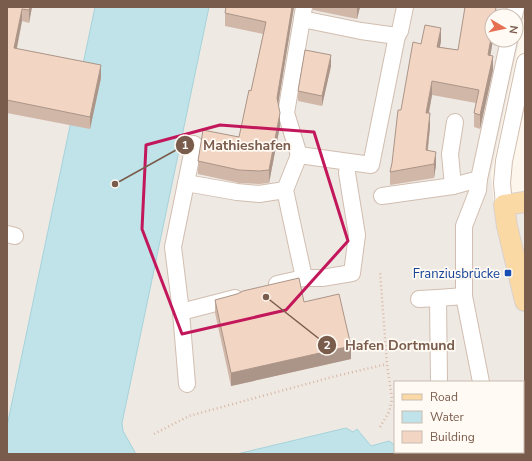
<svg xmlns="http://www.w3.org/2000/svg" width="532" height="461" viewBox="0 0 532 461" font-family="'Nunito Sans',sans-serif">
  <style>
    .industrial { fill: #efe9e4; fill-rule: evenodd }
    .water { fill: #bfe3e8; stroke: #a5d3da }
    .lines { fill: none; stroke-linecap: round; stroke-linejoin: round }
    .minor-casing { stroke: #d1beb0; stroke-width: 18 }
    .major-casing { stroke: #dad1cd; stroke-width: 22 }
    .path { stroke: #d9b8a5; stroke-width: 2.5; stroke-dasharray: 1 3; stroke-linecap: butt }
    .minor { stroke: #fff; stroke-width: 16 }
    .major { stroke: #fbd9a5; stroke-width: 20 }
    .wall { fill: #d1b7a8 }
    .shaded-wall { fill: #aa9588 }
    .building { fill: #f3d5c3; stroke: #aa9588 }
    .marked { fill: none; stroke: #c2185b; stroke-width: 3; stroke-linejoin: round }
    .transit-dot { fill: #1a4fb4; stroke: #fffaf3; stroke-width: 1.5 }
    .labels { text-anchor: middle; stroke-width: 3.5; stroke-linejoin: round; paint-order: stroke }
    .transit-label { font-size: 13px; fill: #164399; stroke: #fffaf3; text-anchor: end }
    .leader { fill: none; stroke: #7a5c4d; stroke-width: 1.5 }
    .callout-dot { fill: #7a5c4d; stroke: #fffaf3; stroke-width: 1.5 }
    .mark-label { font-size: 12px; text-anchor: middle; font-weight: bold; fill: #fff }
    .callout-label { font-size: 14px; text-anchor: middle; font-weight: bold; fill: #7a5c4d; stroke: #fffaf3; stroke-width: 3.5; stroke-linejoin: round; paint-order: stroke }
  </style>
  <rect width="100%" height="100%" fill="#fdf6ec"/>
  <!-- industrial -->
  <path class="industrial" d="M7,7H525V13L491,174L494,206L525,211V454H7ZM492,16H516V40H492ZM395,382H523V452H395Z"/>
  <!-- water -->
  <g class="water">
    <path d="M95,7H209L122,423L123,431L136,454H7V426Z"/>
    <path d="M523,427H525V454H237L346,428L353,432L357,429L371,446L389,441L395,445V452H406L408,453L413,452H523Z"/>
  </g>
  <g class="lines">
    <!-- minor casing -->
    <g class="minor-casing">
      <g id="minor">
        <path d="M304,7L302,19L361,31L397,36L400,31L405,7"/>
        <path d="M514,16L516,7"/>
        <path d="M302,19L286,113L299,155L371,165L397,36"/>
        <path d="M194,144L173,247L181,312L235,298"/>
        <path d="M299,155L285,190L304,278"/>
        <path d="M479,179L478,190L464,226V296L481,382"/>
        <path d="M186,183L237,192L259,194L285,190"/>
        <path d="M453,186L450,154L455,122"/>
        <path d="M382,196L453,186L479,179L509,40"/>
        <path d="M504,205L502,183L504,161L525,62"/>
        <path d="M7,234L15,236"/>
        <path d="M277,284L304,278H322L352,273L357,235L347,173L348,162"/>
        <path d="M419,299L438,298"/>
        <path d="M181,312L187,384"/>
        <path d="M439,382L438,298L464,296"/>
      </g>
    </g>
    <!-- major casing -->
    <g class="major-casing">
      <path id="major" d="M525,202L504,205L507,226L525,301"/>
    </g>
    <!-- path -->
    <g class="path">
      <path d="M380,427L389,412L392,399L387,364L380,271"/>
      <path d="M154,434L189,416L332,377L387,364"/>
    </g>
    <!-- minor -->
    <use href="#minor" class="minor"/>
    <!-- major -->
    <use href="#major" class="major"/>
  </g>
  <!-- wall -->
  <g class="wall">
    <path d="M7,7H32L29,23L22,21L17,49L101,78L90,129L7,113Z"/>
    <path d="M226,7H294L278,104L280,126L269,183L259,184L239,183L198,174V161L239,137L251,91L263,34L225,26V13Z"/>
    <path d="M313,7H360L357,19L313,10Z"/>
    <path d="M496,16L492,40H493L490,56L493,70L480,129L474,127V113L476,103L432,95L429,113L430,127L428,150L436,165L434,178L390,185V172L392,163L401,110L421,44L441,41L440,47L458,50Z"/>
    <path d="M331,66L322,106L298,101V91Z"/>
    <path d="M215,300L304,302L351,359L231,386L215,313Z"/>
  </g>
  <!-- shaded-wall -->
  <g class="shaded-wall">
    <path d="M30,7H32L29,23V10Z"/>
    <path d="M292,7H294L277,111V98Z"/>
    <path d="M357,7H360L357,19Z"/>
    <path d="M496,7V16H495Z"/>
    <path d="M22,9V21L14,61V48Z"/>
    <path d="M441,28V41L437,60V47Z"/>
    <path d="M492,32V40H493L488,69V55Z"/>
    <path d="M331,55V66L322,106V96Z"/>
    <path d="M493,56V70L480,129V115Z"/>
    <path d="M101,65V78L90,129V117Z"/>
    <path d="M432,81V95L426,127V113Z"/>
    <path d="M280,113V126L269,183V170Z"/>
    <path d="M430,113V127L426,163V150Z"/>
    <path d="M436,152V165L434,178V164Z"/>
    <path d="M351,346V359L231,386V373Z"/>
  </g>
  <!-- building -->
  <g class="building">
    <path d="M7,7H30L29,10L22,9L14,48L101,65L90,117L7,100Z"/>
    <path d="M226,7H292L277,98L280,113L269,170L259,171L239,170L198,161L203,130L239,137L249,90L251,91L266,22L225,13Z"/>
    <path d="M465,7H496L495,16H492V32L488,55L493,56L480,115L474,113L479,90L432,81L426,113H430L426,150L436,152L434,164L390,172L392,163L398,110H401L413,42L421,44L425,25L441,28L437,47L458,50Z"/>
    <path d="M305,50L331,55L322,96L298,91Z"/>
    <path d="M299,278L304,302L339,294L351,346L231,373L215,300L237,294L243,291Z"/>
  </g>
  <!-- marked area -->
  <path class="marked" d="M220,125L314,132L348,241L286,310L182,334L142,229L146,145Z"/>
  <!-- markers -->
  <rect class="transit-dot" x="504" y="269" width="8" height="8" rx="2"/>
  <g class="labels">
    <!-- transit labels -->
    <g class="transit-label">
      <text x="500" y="278">Franziusbrücke</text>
    </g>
  </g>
  <!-- callouts -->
  <path class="leader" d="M115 184L185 145M266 297L327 345"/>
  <g class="callout-dot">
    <circle cx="115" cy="184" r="4"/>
    <circle cx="266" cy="297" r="4"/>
    <circle cx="185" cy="145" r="10"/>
    <circle cx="327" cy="345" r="10"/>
  </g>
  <g class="mark-label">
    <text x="185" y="149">1</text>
    <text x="327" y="349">2</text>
  </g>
  <g class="callout-label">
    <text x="247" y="150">Mathieshafen</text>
    <text x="400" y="350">Hafen Dortmund</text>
  </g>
  <!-- border -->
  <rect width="532" height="461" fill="none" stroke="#7a5c4d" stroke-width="16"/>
  <!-- legend -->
  <rect x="394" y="381" width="130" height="72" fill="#fffaf3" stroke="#cabbb1"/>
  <rect x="402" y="394" width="20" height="6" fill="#fbd9a5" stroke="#cabbb1"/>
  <text x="430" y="401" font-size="12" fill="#7a5c4d">Road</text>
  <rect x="402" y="411" width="20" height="12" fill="#bfe3e8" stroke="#cabbb1"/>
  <text x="430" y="421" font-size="12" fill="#7a5c4d">Water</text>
  <rect x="402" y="431" width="20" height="12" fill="#f3d5c3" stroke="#cabbb1"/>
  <text x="430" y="441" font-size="12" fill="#7a5c4d">Building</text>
  <!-- north arrow -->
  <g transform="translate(504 28) rotate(99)"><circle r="19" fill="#fffaf3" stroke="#cabbb1"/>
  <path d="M0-3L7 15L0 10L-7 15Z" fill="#e76f51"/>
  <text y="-6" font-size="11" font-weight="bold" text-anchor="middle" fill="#7a5c4d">N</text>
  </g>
</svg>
